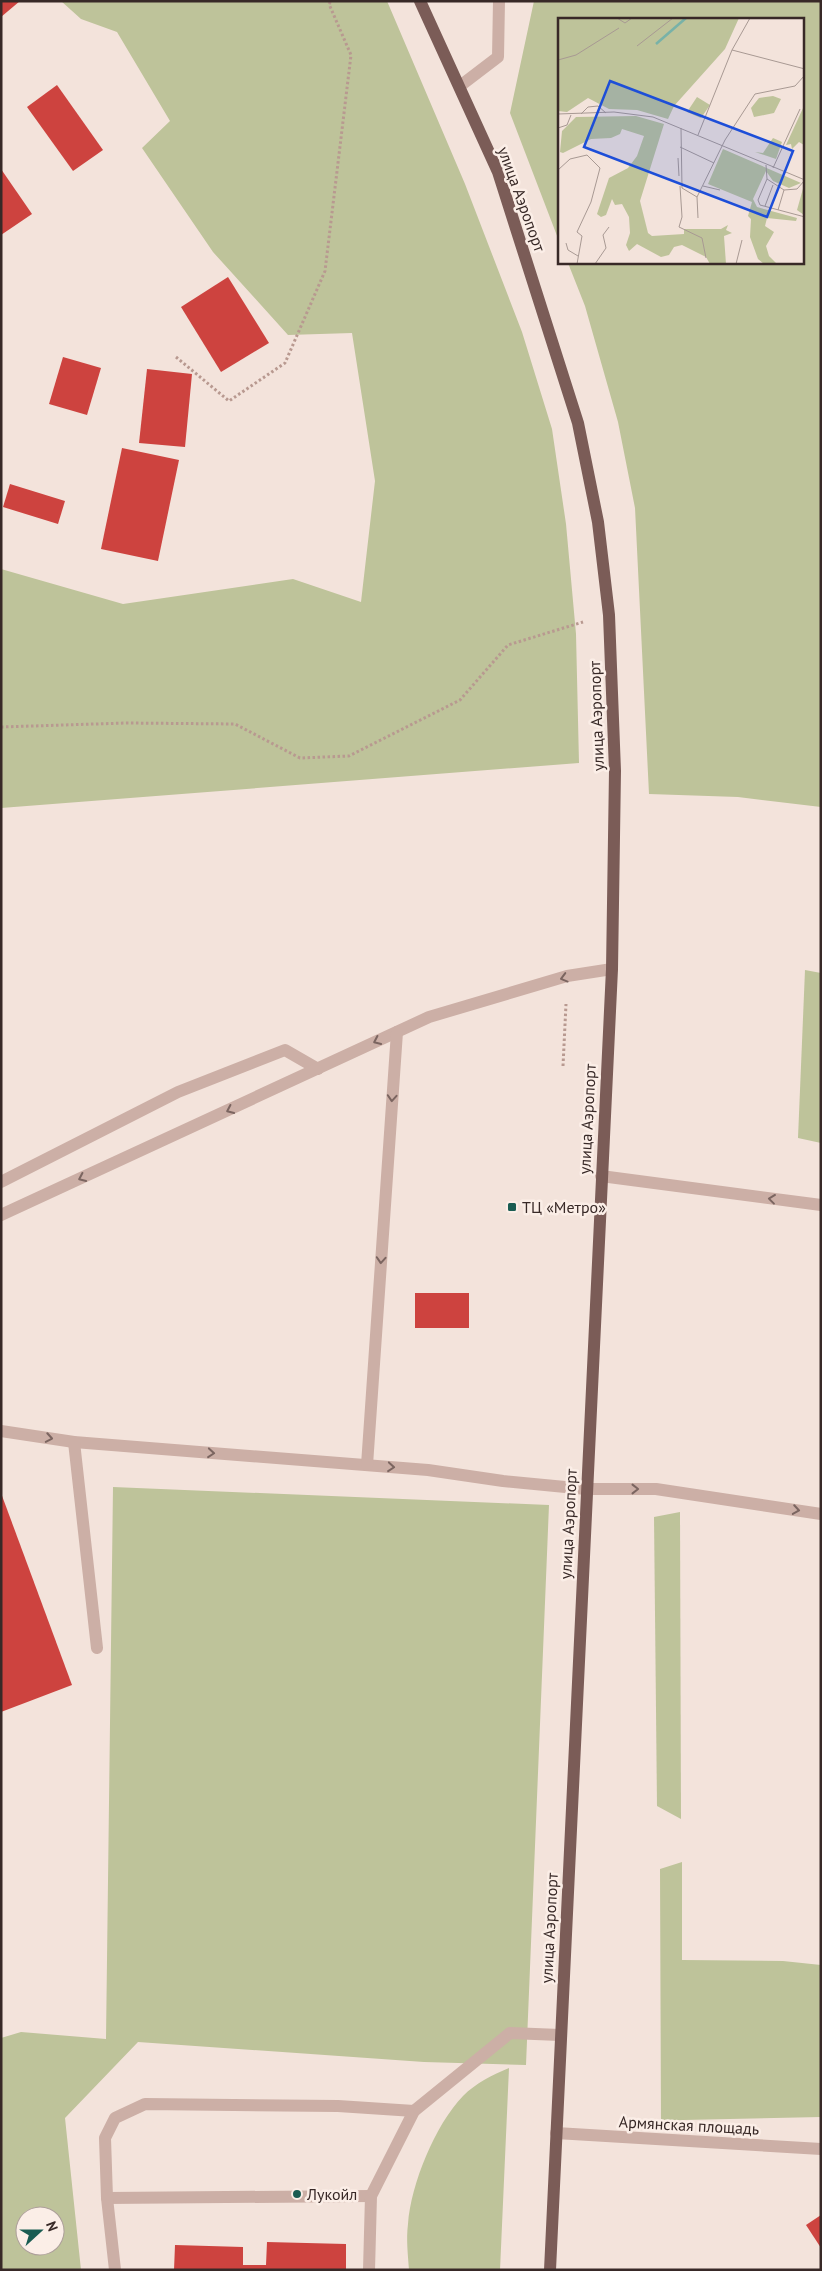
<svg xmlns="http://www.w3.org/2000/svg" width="822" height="2271" viewBox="0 0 822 2271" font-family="'PT Sans',sans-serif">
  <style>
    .green { fill: #bec39a; fill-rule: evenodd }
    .building { fill: #cd433f }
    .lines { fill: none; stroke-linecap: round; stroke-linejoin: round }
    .path { stroke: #b89990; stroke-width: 3; stroke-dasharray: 2.5 2.5; stroke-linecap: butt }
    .minor { stroke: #ccafa6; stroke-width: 12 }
    .major { stroke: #7b5c57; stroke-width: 12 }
    .oneway { stroke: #7b6560 }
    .poi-dot { fill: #1a5c52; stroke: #fbeee7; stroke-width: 2 }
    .labels { text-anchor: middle; stroke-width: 5; stroke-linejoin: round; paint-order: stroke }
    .street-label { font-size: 16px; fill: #382927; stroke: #fbeee7 }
    .poi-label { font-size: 16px; fill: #382927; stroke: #fbeee7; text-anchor: start }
    .inset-river { fill: none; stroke: #78b2a8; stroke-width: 2.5 }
    .inset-road { fill: none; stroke: #a89993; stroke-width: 1 }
    .view { fill: #1d4ed8; fill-opacity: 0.15; stroke: #1d4ed8; stroke-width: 2.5 }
    .inset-edge { fill: none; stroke: #382927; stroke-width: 2.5 }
  </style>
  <rect width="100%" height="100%" fill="#f3e3db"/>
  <!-- green -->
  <g class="green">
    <path d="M61,1H387L465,184L522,332L552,429L566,524L576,634L579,763L1,808V569L123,604L293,579L361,602L375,481L352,333L288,335L213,252L142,148L170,121L117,32L81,19Z"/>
    <path d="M534,1H821V807L738,797L649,794L635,508L618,422L585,306L568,263L803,262V19H560L559,241L510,113Z"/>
    <path d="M805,970L821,973V1143L798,1138Z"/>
    <path d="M113,1487L549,1505L526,2065L424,2062L138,2042L65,2118L81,2270H1V2038L21,2032L106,2039ZM25,2216H55V2246H25Z"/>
    <path d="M680,1512L681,1819L657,1806L654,1517Z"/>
    <path d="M682,1862V1960L783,1961L821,1965V2117L683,2120L682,2126L661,2125L660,1869Z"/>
    <path d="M509,2068L500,2270H409C408,2255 406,2239 408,2224C411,2184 435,2125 463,2096C476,2083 492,2075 509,2068Z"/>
  </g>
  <!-- building -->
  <g class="building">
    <path d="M1,1H20L1,17Z"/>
    <path d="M57,85L103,150L73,171L27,107Z"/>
    <path d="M1,169L32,214L1,235Z"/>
    <path d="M228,277L269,343L221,372L181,307Z"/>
    <path d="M63,357L101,368L87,415L49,404Z"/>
    <path d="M147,369L192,374L185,447L139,443Z"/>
    <path d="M122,448L179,460L158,561L101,549Z"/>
    <path d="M10,484L65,501L58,524L3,507Z"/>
    <rect x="415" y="1293" width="54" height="35"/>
    <path d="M1,1493L72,1685L1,1712Z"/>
    <path d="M821,2215V2248L806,2225Z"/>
    <path d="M267,2242L346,2244V2270H174L175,2245L243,2247V2265H266Z"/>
  </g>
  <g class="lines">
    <!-- path -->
    <g class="path">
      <path d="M176,357L229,401L285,363L325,271L351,55L329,4L331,1"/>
      <path d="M1,727L126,723L235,724L300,758L349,756L460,700L508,645L583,622"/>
      <path d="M563,1066L566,1004"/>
    </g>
    <!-- minor -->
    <g class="minor">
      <path d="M460,86L498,57L499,1"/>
      <path d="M601,1176L821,1205"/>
      <path d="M1,1182L178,1092L285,1050L318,1069"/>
      <path d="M1,1215L429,1017L567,976L612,969"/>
      <path d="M1,1431L74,1442L428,1470L503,1481L586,1489H656L821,1514"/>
      <path d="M74,1442L97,1648"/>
      <path d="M367,1465L397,1032"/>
      <path d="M556,2133L821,2149"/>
      <path d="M107,2198L371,2196"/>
      <path d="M115,2270L107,2198L105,2138L115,2118L145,2104L338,2106L414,2111"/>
      <path d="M369,2270L371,2196L414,2111L510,2033L560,2035"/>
    </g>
    <!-- major -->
    <path class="major" d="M420,1L498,172L578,423L598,522L609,615L615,771L612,969L550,2270"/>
  </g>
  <!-- one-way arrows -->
  <defs><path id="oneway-chevron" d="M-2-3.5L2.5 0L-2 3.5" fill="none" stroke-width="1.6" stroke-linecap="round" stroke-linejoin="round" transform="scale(1.25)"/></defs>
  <g class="oneway">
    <use href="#oneway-chevron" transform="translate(564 978) rotate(165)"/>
    <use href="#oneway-chevron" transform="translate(377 1041) rotate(155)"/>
    <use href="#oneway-chevron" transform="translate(392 1098) rotate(94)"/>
    <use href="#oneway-chevron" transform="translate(230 1110) rotate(155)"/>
    <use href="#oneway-chevron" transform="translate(82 1178) rotate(155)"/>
    <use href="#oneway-chevron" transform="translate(772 1199) rotate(-173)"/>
    <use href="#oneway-chevron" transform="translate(381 1260) rotate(94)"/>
    <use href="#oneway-chevron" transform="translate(49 1438) rotate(10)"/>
    <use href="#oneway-chevron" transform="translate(211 1453) rotate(5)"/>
    <use href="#oneway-chevron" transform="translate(391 1467) rotate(5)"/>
    <use href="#oneway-chevron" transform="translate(635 1489)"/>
    <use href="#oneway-chevron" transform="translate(796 1510) rotate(9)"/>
  </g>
  <!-- markers -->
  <g class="poi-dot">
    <rect x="507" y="1202" width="10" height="10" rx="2.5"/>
    <circle cx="297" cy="2194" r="5"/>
  </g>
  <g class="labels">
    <!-- street labels -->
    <g class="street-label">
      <text transform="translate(522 199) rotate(70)" y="6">улица Аэропорт</text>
      <text transform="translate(596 716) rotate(-92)" y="6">улица Аэропорт</text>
      <text transform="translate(587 1119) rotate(-87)" y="6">улица Аэропорт</text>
      <text transform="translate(568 1524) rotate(-87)" y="6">улица Аэропорт</text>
      <text transform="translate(549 1928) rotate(-87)" y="6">улица Аэропорт</text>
      <text transform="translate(689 2125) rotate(3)" y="6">Армянская площадь</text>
    </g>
    <!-- poi labels -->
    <g class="poi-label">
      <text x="522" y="1213">ТЦ «Метро»</text>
      <text x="307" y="2200">Лукойл</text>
    </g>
  </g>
  <!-- overview -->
  <g transform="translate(558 18)">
    <rect width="246" height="246" fill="#f3e3db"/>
    <path d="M0,0H181L167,31L116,88L110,101L79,92L51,91L30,80L9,94L0,93ZM215,78L223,81L216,95L196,99L193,90L201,80ZM139,79L152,87L143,100L129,94ZM246,88V127L241,124L234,131L233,126L228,127ZM78,98L106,106L82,183L90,215L94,218L126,216V211H163L170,207L168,212L174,215L166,218L168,246H152L148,239L124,227L116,229L111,237L103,239L79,226L71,233L68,227L72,215L71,199L64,186L57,187L54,181L48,197L43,199L39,196L51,160L70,150L79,138L86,118L64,111L62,116L53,120L33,121L5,135L2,134L4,113L18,99ZM215,120L224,124L218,141L197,134L205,135ZM165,131L243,165L231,170L215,163L208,153L195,181L199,189L239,200L238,203L209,200L207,208L216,214L208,228L211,238L219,246H206L200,241L192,219L193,201L190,198L194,184L150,166ZM246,167V197L239,192Z" fill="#bec39a"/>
    <path class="inset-river" d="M98,26L128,0"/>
    <path class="inset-road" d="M59,0L67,5L74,0M79,28L115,0M174,32L247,51M0,42L18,37L61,10M0,96L56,94L95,99L247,162M23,96L30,89L40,88L48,95M0,110L9,107L13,97M123,110L124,170L139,179L167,122L197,76L237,68L247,57M140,117L174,32L192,0M122,129L156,145M120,140L121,158M208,147L209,161L226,172L239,171L247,162M215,150L242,91M0,152L12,141L29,137L42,150L33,184L19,214L24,218L19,246M209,161L200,182L202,187L247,199M122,168L124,199L121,209L144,220L148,240M145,168L162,172M139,179L140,200M207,188L215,167M220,192L226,172M8,225L10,232L20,238M37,246L48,230L45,217L51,209M178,246L184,222"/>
    <path class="view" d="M52,63L235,133L209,199L26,129Z"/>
    <rect width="246" height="246" class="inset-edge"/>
  </g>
  <!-- border -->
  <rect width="822" height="2271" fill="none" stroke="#382927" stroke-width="5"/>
  <!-- north arrow -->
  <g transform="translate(40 2231) rotate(69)"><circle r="24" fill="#fbeee7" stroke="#ad9f9a"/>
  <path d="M0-4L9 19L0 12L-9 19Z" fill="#1a5c52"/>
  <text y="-8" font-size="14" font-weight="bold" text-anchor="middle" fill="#382927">N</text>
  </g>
</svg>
